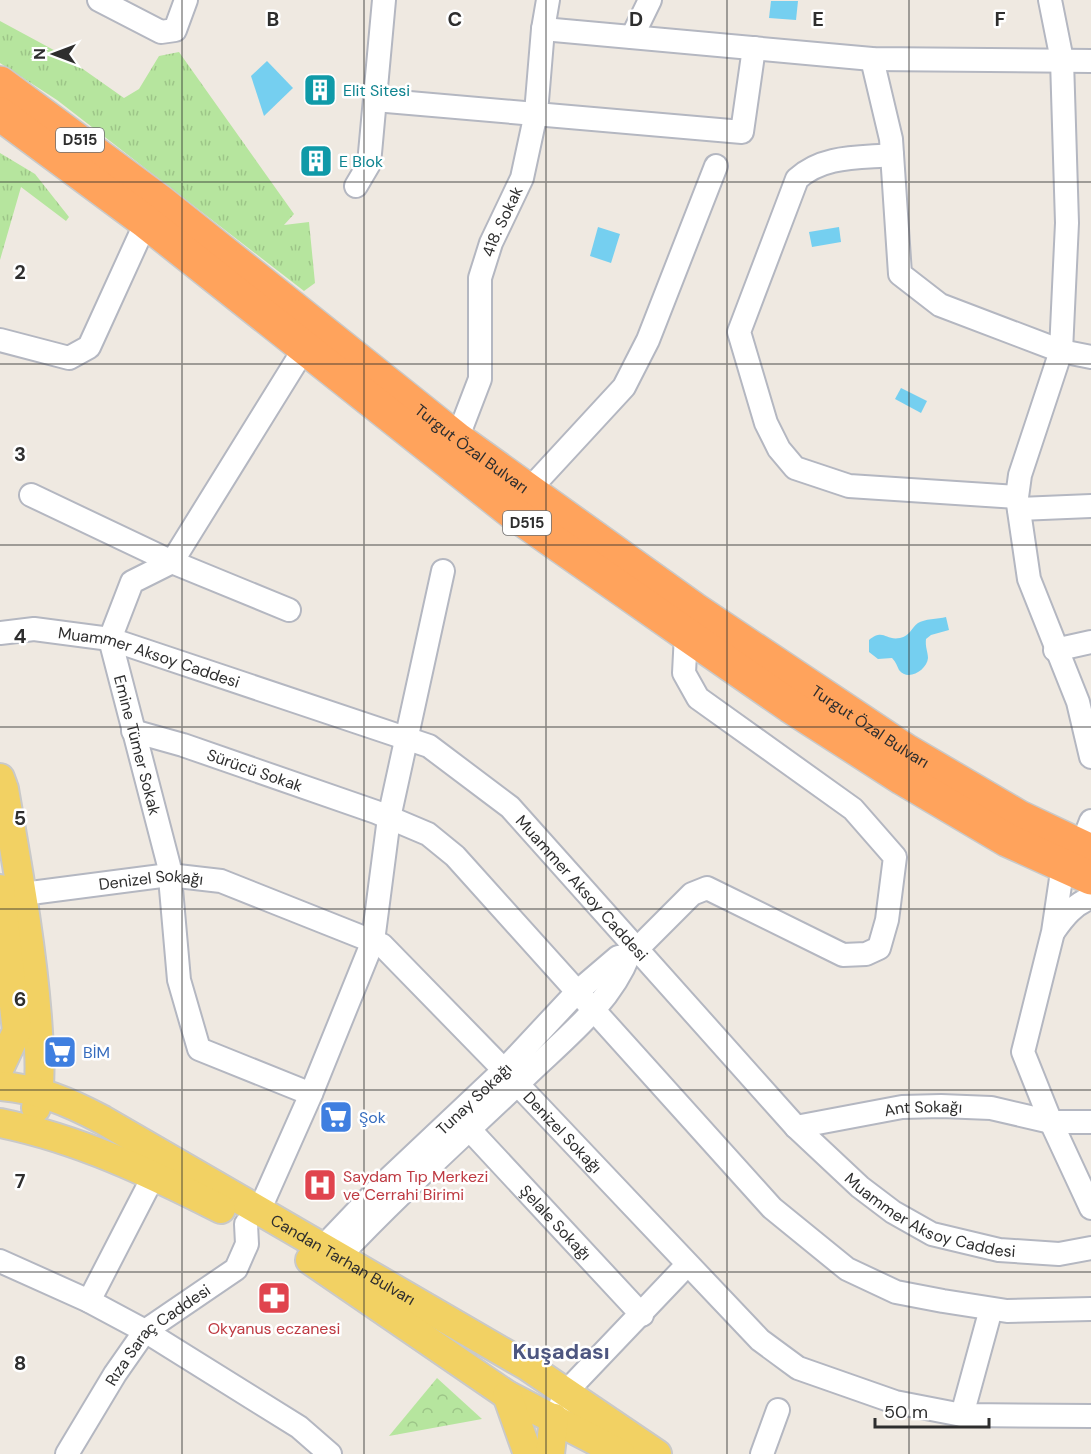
<svg xmlns="http://www.w3.org/2000/svg" width="1091" height="1454" viewBox="0 0 1091 1454" font-family="'DM Sans',sans-serif">
  <style>
    .grass { fill: url(#grass-tufts) }
    .park { fill: url(#park-crowns) }
    .water { fill: #75cff0 }
    .lines { fill: none; stroke-linecap: round; stroke-linejoin: round }
    .minor-casing { stroke: #b4b7c1; stroke-width: 26 }
    .major-casing { stroke: #c9c9c9; stroke-width: 32 }
    .highway-casing { stroke: #c9c9c9; stroke-width: 36 }
    .minor { stroke: #fff; stroke-width: 22 }
    .major { stroke: #f2d163; stroke-width: 28 }
    .highway { stroke: #ffa35c; stroke-width: 33 }
    .grid { fill: none; stroke: #2e2e2e; stroke-width: 1.5; stroke-opacity: 0.55 }
    .labels { text-anchor: middle; stroke-width: 5; stroke-linejoin: round; paint-order: stroke }
    .shield { fill: #fff; stroke: #6d6d6d; stroke-width: 1.5 }
    .shield-label { font-size: 15px; font-weight: bold; fill: #2e2e2e }
    .culture-label { font-size: 16px; fill: #0d838f; stroke: #fff; text-anchor: start }
    .street-label { font-size: 16px; fill: #2e2e2e; stroke: #fff }
    .shop-label { font-size: 16px; fill: #366cbe; stroke: #fff; text-anchor: start }
    .health-label { font-size: 16px; fill: #be3a42; stroke: #fff; text-anchor: start }
    .district-label { font-size: 22px; font-weight: bold; fill: #4d5680; stroke: #fff }
    .grid-label { font-size: 20px; text-anchor: middle; font-weight: bold; fill: #2e2e2e; stroke: #fff; stroke-width: 5; stroke-linejoin: round; paint-order: stroke }
  </style>
  <defs>
    <pattern id="grass-tufts" width="24" height="20" patternUnits="userSpaceOnUse" patternTransform="scale(1.5)"><rect width="24" height="20" fill="#b6e59e"/><path d="M3 7l-1-3M5 7V3M7 7l1-3M15 17l-1-3M17 17v-4M19 17l1-3" fill="none" stroke="#9dc588"/></pattern>
    <pattern id="park-crowns" width="20" height="18" patternUnits="userSpaceOnUse" patternTransform="scale(1.5)"><rect width="20" height="18" fill="#b6e59e"/><path d="M2 6a3 3 0 1 1 6 0M12 15a3 3 0 1 1 6 0" fill="none" stroke="#9dc588"/></pattern>
  </defs>
  <rect width="100%" height="100%" fill="#efe9e1"/>
  <!-- grass -->
  <g class="grass">
    <path d="M0,21L63,55L124,98L139,89L159,56L179,52L294,214L284,225L309,222L315,283L304,291L57,100L0,63Z"/>
    <path d="M0,153L35,174L69,217L66,221L21,187L0,260Z"/>
  </g>
  <!-- park -->
  <path class="park" d="M437,1378L482,1419L389,1436Z"/>
  <!-- water -->
  <g class="water">
    <path d="M771,1H798L796,20L769,18Z"/>
    <path d="M267,61L293,88L264,116L251,76Z"/>
    <path d="M598,227L620,234L611,263L590,256Z"/>
    <path d="M839,227L841,242L812,247L809,232Z"/>
    <path d="M901,388L927,401L921,413L895,399Z"/>
    <path d="M946,617L949,630L931,635L926,639C925,647 928,652 928,658C927,670 908,682 899,670C897,666 896,662 892,658L878,659L869,652V640C884,628 885,641 900,638C910,636 911,628 918,623C924,619 938,619 946,617Z"/>
  </g>
  <g class="lines">
    <!-- minor casing -->
    <g class="minor-casing">
      <g id="minor">
        <path d="M99,0L161,32L175,30L186,0"/>
        <path d="M1050,0L1062,60L1067,223L1061,351L1020,475L1017,497L1029,579L1078,702L1091,757"/>
        <path d="M543,29L872,59L1091,61"/>
        <path d="M632,37L650,0"/>
        <path d="M872,59L891,139L900,274L940,305L1061,351L1091,357"/>
        <path d="M375,100L742,132L754,48"/>
        <path d="M892,155C859,158 823,155 797,179L739,332L766,423L779,449L795,468L849,486L1017,497"/>
        <path d="M356,186L369,164L384,0"/>
        <path d="M0,340L69,358L89,347L146,222"/>
        <path id="s1" d="M304,349L172,562L132,582L110,639L169,866L179,980L199,1049L311,1094"/>
        <path id="s2" d="M457,439L480,379V278L491,243L522,178L536,113L543,29L548,0"/>
        <path d="M528,491L624,387L648,340L716,166"/>
        <path d="M31,495L172,562L289,610"/>
        <path d="M1019,509L1091,506"/>
        <path id="s3" d="M0,633L34,629L110,639L429,746L510,807L796,1127L860,1187L893,1212L932,1234L999,1250L1059,1254L1091,1248"/>
        <path d="M1055,650L1091,642"/>
        <path id="s4" d="M133,731L183,745L376,812L428,834L455,856L772,1208L847,1269L896,1292L943,1301L1007,1311L1091,1309"/>
        <path d="M1081,847L1091,821"/>
        <path d="M1063,865L1053,932L1023,1052L1051,1122L1091,1208"/>
        <path id="s5" d="M23,894L169,875L221,881L382,945L504,1070L760,1340L798,1368L895,1402L962,1415L1091,1416"/>
        <path d="M1054,931C1064,917 1074,904 1091,898"/>
        <path id="s6" d="M796,1127L902,1107L941,1106L991,1108L1051,1122H1091"/>
        <path id="s7" d="M470,1130L642,1315"/>
        <path d="M259,1211L311,1094L373,941L389,818L443,571"/>
        <path id="s8" d="M322,1248L381,1186L504,1070L577,992L618,957L629,955L638,948L692,894L707,888L843,955L866,954L879,948L887,920L895,857L853,809L698,698L684,673L686,634"/>
        <path d="M338,1258C398,1194 463,1136 526,1076C563,1040 610,1004 629,955"/>
        <path d="M0,1261L89,1301L145,1331L299,1427L330,1454"/>
        <path d="M89,1301L154,1175"/>
        <path d="M560,1406L566,1392L687,1265"/>
        <path d="M962,1415L991,1309"/>
        <path id="s9" d="M67,1454L115,1374L145,1331L236,1269L247,1244L246,1224"/>
        <path d="M762,1454L778,1410"/>
      </g>
    </g>
    <!-- major casing -->
    <g class="major-casing">
      <g id="major">
        <path d="M0,778L4,789C17,865 31,940 37,1017C39,1047 42,1078 36,1108"/>
        <path d="M0,889L17,1031L0,1067"/>
        <path id="s10" d="M0,1086C39,1089 69,1102 103,1120L527,1366L657,1454"/>
        <path d="M0,1123C79,1139 150,1173 221,1209"/>
        <path d="M310,1260L507,1395L621,1454"/>
        <path d="M507,1395L528,1454"/>
        <path d="M550,1454L554,1418"/>
      </g>
    </g>
    <!-- highway casing -->
    <g class="highway-casing">
      <g id="highway">
        <path id="s11" d="M0,83L158,200L457,439L694,609L905,750L1019,817L1091,851"/>
        <path d="M0,114L146,222L513,513L686,634L790,706L902,778L1007,840L1091,878"/>
      </g>
    </g>
    <!-- minor -->
    <use href="#minor" class="minor"/>
    <!-- major -->
    <use href="#major" class="major"/>
    <!-- highway -->
    <use href="#highway" class="highway"/>
  </g>
  <!-- grid -->
  <path class="grid" d="M182,0V1454M364,0V1454M546,0V1454M727,0V1454M909,0V1454M0,182H1091M0,364H1091M0,545H1091M0,727H1091M0,909H1091M0,1090H1091M0,1272H1091"/>
  <!-- icons -->
  <defs>
    <g id="building-square" transform="scale(1.725)"><rect x="-9" y="-9" width="18" height="18" rx="4" fill="#0f9aa8" stroke="#fff"/><path d="M-4-6H4V6H1V3H-1V6H-4ZM-2.5-4.3h1.7v1.8h-1.7ZM.8-4.3h1.7v1.8H.8ZM-2.5-1h1.7V.8h-1.7ZM.8-1h1.7V.8H.8Z" fill="#fff"/></g>
    <g id="supermarket-square" transform="scale(1.725)"><rect x="-9" y="-9" width="18" height="18" rx="4" fill="#3f7fe0" stroke="#fff"/><path d="M-6-5.5h2.5l.6 2H6L4.5 2H-2.5L-4.4-4H-6ZM-1.5 3.2a1.3 1.3 0 1 0 .1 0ZM3 3.2a1.3 1.3 0 1 0 .1 0Z" fill="#fff"/></g>
    <g id="hospital-square" transform="scale(1.725)"><rect x="-9" y="-9" width="18" height="18" rx="4" fill="#e0444e" stroke="#fff"/><path d="M-5-5h3v3.5h4V-5h3V5h-3V1.5h-4V5h-3Z" fill="#fff"/></g>
    <g id="pharmacy-square" transform="scale(1.725)"><rect x="-9" y="-9" width="18" height="18" rx="4" fill="#e0444e" stroke="#fff"/><path d="M-2-6h4v4h4v4h-4v4h-4v-4h-4v-4h4Z" fill="#fff"/></g>
  </defs>
  <g fill-rule="evenodd">
    <use href="#building-square" x="320" y="90"/>
    <use href="#building-square" x="316" y="161"/>
    <use href="#supermarket-square" x="60" y="1052"/>
    <use href="#supermarket-square" x="336" y="1117"/>
    <use href="#hospital-square" x="320" y="1185"/>
    <use href="#pharmacy-square" x="274" y="1298"/>
  </g>
  <g class="labels">
    <!-- shield labels -->
    <g class="shield">
      <rect x="56" y="128" width="48" height="24" rx="4.5"/>
      <rect x="503" y="511" width="48" height="24" rx="4.5"/>
    </g>
    <g class="shield-label">
      <text x="80" y="145">D515</text>
      <text x="527" y="528">D515</text>
    </g>
    <!-- culture labels -->
    <g class="culture-label">
      <text x="343" y="96">Elit Sitesi</text>
      <text x="339" y="167">E Blok</text>
    </g>
    <!-- street labels -->
    <g class="street-label">
      <text dy="6" stroke="none"><textPath href="#s2" startOffset="226">418. Sokak</textPath></text>
      <text dy="6" stroke="none"><textPath href="#s11" startOffset="597">Turgut Özal Bulvarı</textPath></text>
      <text dy="6" stroke="none"><textPath href="#s3" startOffset="153">Muammer Aksoy Caddesi</textPath></text>
      <text dy="6" stroke="none"><textPath href="#s11" startOffset="1083">Turgut Özal Bulvarı</textPath></text>
      <text dy="6" stroke="none"><textPath href="#s1" startOffset="466">Emine Tümer Sokak</textPath></text>
      <text dy="6" stroke="none"><textPath href="#s4" startOffset="128">Sürücü Sokak</textPath></text>
      <text dy="6" stroke="none"><textPath href="#s5" startOffset="129">Denizel Sokağı</textPath></text>
      <text dy="6" stroke="none"><textPath href="#s3" startOffset="657">Muammer Aksoy Caddesi</textPath></text>
      <text dy="6" stroke="none"><textPath href="#s8" startOffset="213">Tunay Sokağı</textPath></text>
      <text dy="6" stroke="none"><textPath href="#s6" startOffset="129">Ant Sokağı</textPath></text>
      <text dy="6" stroke="none"><textPath href="#s5" startOffset="633">Denizel Sokağı</textPath></text>
      <text dy="6" stroke="none"><textPath href="#s3" startOffset="1143">Muammer Aksoy Caddesi</textPath></text>
      <text dy="6" stroke="none"><textPath href="#s7" startOffset="126">Şelale Sokağı</textPath></text>
      <text dy="6" stroke="none"><textPath href="#s10" startOffset="387">Candan Tarhan Bulvarı</textPath></text>
      <text dy="6" stroke="none"><textPath href="#s9" startOffset="152">Rıza Saraç Caddesi</textPath></text>
    </g>
    <!-- shop labels -->
    <g class="shop-label">
      <text x="83" y="1058">BİM</text>
      <text x="359" y="1123">Şok</text>
    </g>
    <!-- health labels -->
    <g class="health-label">
      <text x="343" y="1182">Saydam Tıp Merkezi<tspan x="343" dy="18">ve Cerrahi Birimi</tspan></text>
      <text x="274" y="1334" text-anchor="middle">Okyanus eczanesi</text>
    </g>
    <!-- district labels -->
    <g class="district-label">
      <text x="561" y="1359">Kuşadası</text>
    </g>
  </g>
  <g class="grid-label">
    <text x="273" y="26">B</text>
    <text x="455" y="26">C</text>
    <text x="636" y="26">D</text>
    <text x="818" y="26">E</text>
    <text x="1000" y="26">F</text>
    <text x="20" y="279">2</text>
    <text x="20" y="461">3</text>
    <text x="20" y="643">4</text>
    <text x="20" y="825">5</text>
    <text x="20" y="1006">6</text>
    <text x="20" y="1188">7</text>
    <text x="20" y="1370">8</text>
  </g>
  <!-- north arrow -->
  <g transform="translate(54 54) rotate(270)" stroke="#ffffff" stroke-width="4.5" paint-order="stroke">
  <path d="M0-4.5L10 22L0 15L-10 22Z" fill="#2e2e2e"/>
  <text y="-9" font-size="16" font-weight="bold" text-anchor="middle" fill="#2e2e2e">N</text>
  </g>
  <!-- scale -->
  <path d="M875 1418v9h114v-9" fill="none" stroke="#2e2e2e" stroke-width="3"/>
  <text x="884" y="1418" font-size="18" fill="#2e2e2e" stroke="#ffffff" stroke-width="4.5" paint-order="stroke">50 m</text>
</svg>
